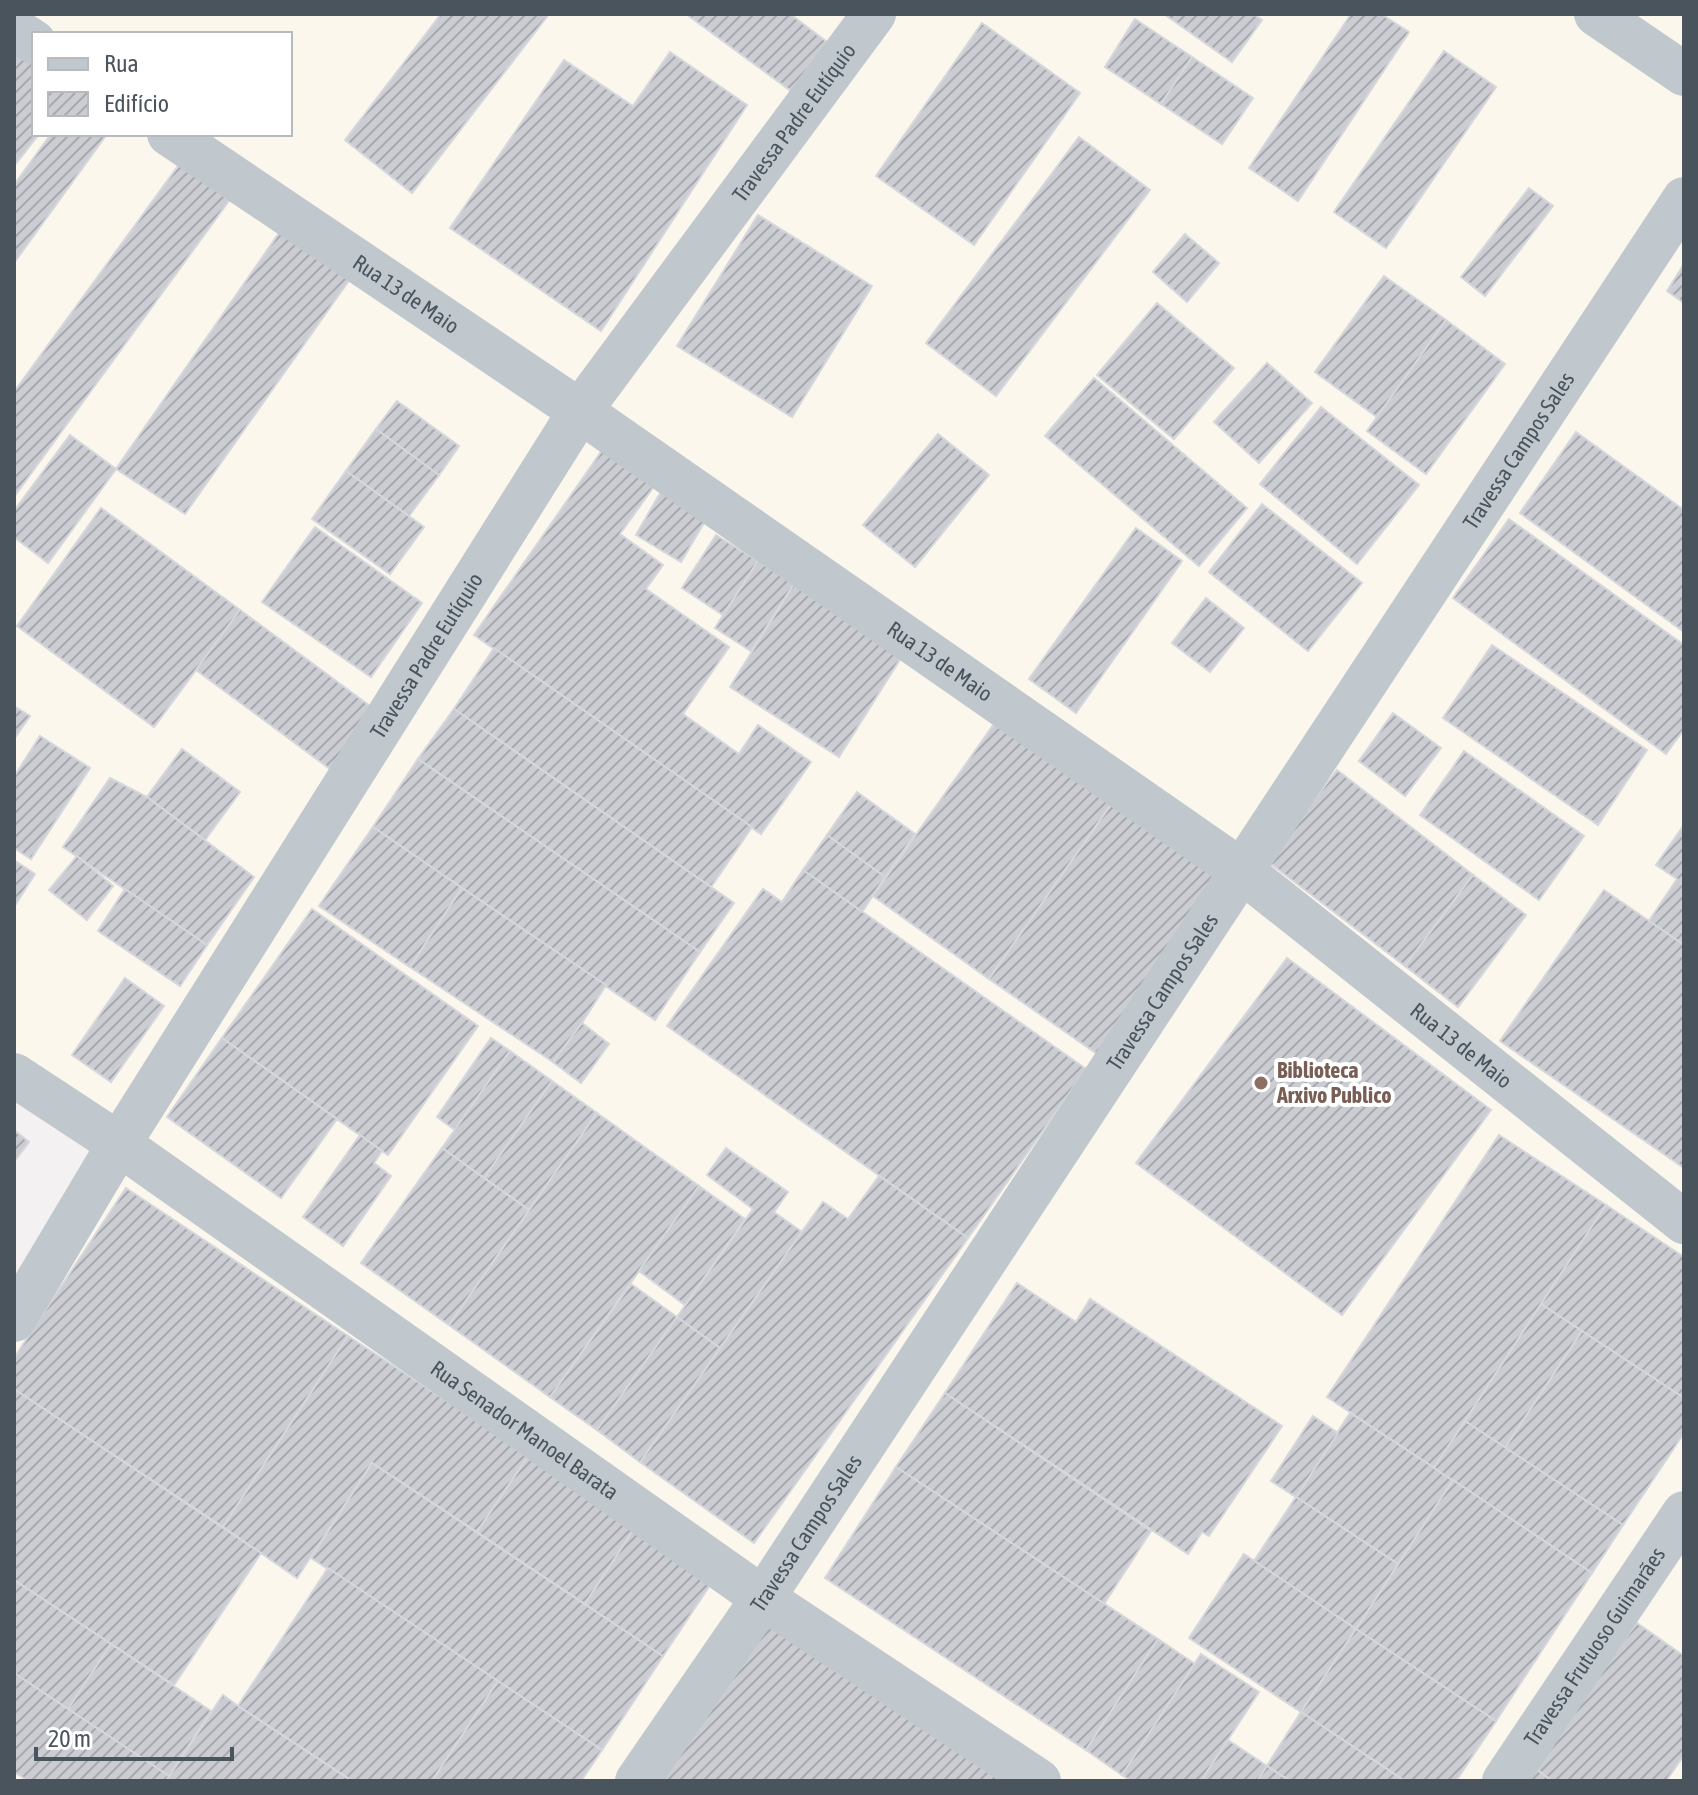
<svg xmlns="http://www.w3.org/2000/svg" width="1698" height="1795" viewBox="0 0 1698 1795" font-family="'Asap Condensed',sans-serif">
  <style>
    .commercial { fill: #fcf7ec; fill-rule: evenodd }
    .building { fill: url(#building-hatch); stroke: #d5d7dc; stroke-width: 2 }
    .lines { fill: none; stroke-linecap: round; stroke-linejoin: round }
    .minor { stroke: #c0c8ce; stroke-width: 44 }
    .education-dot { fill: #8d6e63; stroke: #fff; stroke-width: 3 }
    .labels { text-anchor: middle; stroke-width: 8; stroke-linejoin: round; paint-order: stroke }
    .street-label { font-size: 22px; fill: #4a545d; stroke: #fff }
    .education-label { font-size: 22px; font-weight: bold; fill: #785e54; stroke: #fff; text-anchor: start }
  </style>
  <defs>
    <pattern id="building-hatch" width="6" height="6" patternUnits="userSpaceOnUse" patternTransform="scale(2)"><rect width="6" height="6" fill="#cbcdd3"/><path d="M-1 1l2-2M0 6l6-6M5 7l2-2" fill="none" stroke="#a7a9ae"/></pattern>
  </defs>
  <rect width="100%" height="100%" fill="#f3f1f1"/>
  <!-- commercial -->
  <path class="commercial" d="M14,14H1684V1781H14V1325L128,1146L14,1071ZM34,34H290V134H34Z"/>
  <!-- building -->
  <g class="building">
    <path d="M441,14H549L412,193L345,140Z"/>
    <path d="M686,14H790L827,42L791,91Z"/>
    <path d="M1164,14H1253L1262,20L1232,62Z"/>
    <path d="M1351,14H1381L1409,32L1298,201L1249,168Z"/>
    <path d="M1135,19L1192,57L1161,104L1105,67Z"/>
    <path d="M982,23L1080,93L974,245L876,176Z"/>
    <path d="M14,45L34,61V134H39L14,166Z"/>
    <path d="M1444,51L1496,87L1386,248L1334,212Z"/>
    <path d="M670,52L747,105L601,331L450,228L564,60L633,106Z"/>
    <path d="M1192,57L1253,98L1222,144L1161,104Z"/>
    <path d="M51,134H107L14,263V185Z"/>
    <path d="M1079,137L1150,190L996,396L926,343Z"/>
    <path d="M181,162L231,198L14,497V392Z"/>
    <path d="M1529,188L1553,206L1485,296L1461,277Z"/>
    <path d="M758,215L872,286L792,417L677,346Z"/>
    <path d="M288,220L357,269L185,514L116,469Z"/>
    <path d="M1185,234L1219,263L1187,302L1153,272Z"/>
    <path d="M1684,264V303L1667,291Z"/>
    <path d="M1384,276L1446,320L1377,417L1315,372Z"/>
    <path d="M1157,303L1234,368L1174,439L1097,375Z"/>
    <path d="M1446,320L1505,364L1426,474L1367,431Z"/>
    <path d="M1267,363L1312,403L1259,463L1214,422Z"/>
    <path d="M1094,378L1247,508L1199,566L1045,436Z"/>
    <path d="M397,401L459,446L439,475L376,429Z"/>
    <path d="M1321,407L1419,485L1357,564L1260,484Z"/>
    <path d="M376,429L439,475L409,516L346,471Z"/>
    <path d="M1576,432L1684,510V632L1520,513Z"/>
    <path d="M938,434L989,475L915,567L863,525Z"/>
    <path d="M70,435L116,469L48,563L14,537V511Z"/>
    <path d="M603,449L655,485L620,534L663,565L646,589L729,647L683,714L739,754L758,725L811,762L761,834L474,635Z"/>
    <path d="M346,471L424,527L390,574L312,519Z"/>
    <path d="M663,488L709,514L681,562L636,535Z"/>
    <path d="M1262,504L1362,583L1308,651L1209,572Z"/>
    <path d="M101,508L240,610L154,727L17,626Z"/>
    <path d="M1509,519L1684,645V729L1666,754L1453,598Z"/>
    <path d="M315,527L422,603L371,677L262,602Z"/>
    <path d="M1136,528L1182,561L1076,713L1029,679Z"/>
    <path d="M716,535L758,561L723,615L682,588Z"/>
    <path d="M758,561L794,584L751,651L715,628Z"/>
    <path d="M794,584L904,653L839,757L730,687Z"/>
    <path d="M1206,598L1244,628L1210,672L1172,643Z"/>
    <path d="M240,610L374,709L330,769L196,670Z"/>
    <path d="M1492,645L1647,750L1598,825L1443,718Z"/>
    <path d="M494,648L752,827L711,887L454,709Z"/>
    <path d="M14,706L30,716L14,739Z"/>
    <path d="M454,709L734,903L700,952L418,759Z"/>
    <path d="M1393,713L1441,748L1405,796L1359,761Z"/>
    <path d="M1001,714L1117,796L989,979L873,896Z"/>
    <path d="M40,736L90,768L31,859L14,848V777Z"/>
    <path d="M182,749L240,792L205,840L147,797Z"/>
    <path d="M1464,751L1584,836L1539,900L1420,815Z"/>
    <path d="M418,759L700,952L655,1020L373,827Z"/>
    <path d="M1337,770L1473,875L1405,966L1267,861Z"/>
    <path d="M110,778L147,797L254,877L207,945L63,847Z"/>
    <path d="M857,792L915,834L885,877L827,835Z"/>
    <path d="M1117,796L1233,879L1106,1060L989,979Z"/>
    <path d="M1684,825V945L1649,921L1677,879L1656,865Z"/>
    <path d="M373,827L462,888L410,967L319,906Z"/>
    <path d="M827,835L885,877L862,912L803,870Z"/>
    <path d="M77,856L113,886L87,920L49,890Z"/>
    <path d="M14,860L35,874L14,907Z"/>
    <path d="M803,870L1086,1069L968,1238L667,1026L763,889L782,902Z"/>
    <path d="M1473,875L1526,915L1458,1007L1405,966Z"/>
    <path d="M462,888L606,985L582,1023L553,1062L410,967Z"/>
    <path d="M125,889L207,945L180,986L98,931Z"/>
    <path d="M1604,890L1684,945V1168L1500,1041Z"/>
    <path d="M312,909L478,1026L388,1155L222,1038Z"/>
    <path d="M1287,958L1491,1110L1342,1315L1136,1163Z"/>
    <path d="M125,978L164,1006L111,1082L72,1055Z"/>
    <path d="M582,1023L609,1044L581,1083L553,1062Z"/>
    <path d="M222,1038L337,1119L281,1198L167,1117Z"/>
    <path d="M491,1038L510,1051L455,1130L437,1117Z"/>
    <path d="M510,1051L552,1081L484,1178L442,1148Z"/>
    <path d="M552,1081L597,1113L529,1210L484,1178Z"/>
    <path d="M597,1113L699,1186L550,1397L449,1325Z"/>
    <path d="M14,1130L29,1142L14,1162Z"/>
    <path d="M360,1135L382,1151L374,1163L391,1176L343,1246L303,1217Z"/>
    <path d="M1499,1135L1606,1205L1434,1468L1327,1397Z"/>
    <path d="M442,1148L529,1210L449,1325L361,1263Z"/>
    <path d="M726,1148L788,1192L774,1212L802,1232L720,1348L677,1317L753,1209L707,1175Z"/>
    <path d="M879,1176L968,1238L754,1543L640,1462L823,1202L848,1219Z"/>
    <path d="M699,1186L745,1219L685,1305L639,1271Z"/>
    <path d="M126,1188L348,1336L223,1527L14,1389V1358Z"/>
    <path d="M1606,1205L1684,1257V1398L1541,1304Z"/>
    <path d="M1017,1283L1076,1322L1090,1299L1282,1426L1209,1536L1202,1532L1188,1554L945,1393Z"/>
    <path d="M631,1284L677,1317L597,1430L550,1397Z"/>
    <path d="M1541,1304L1582,1331L1505,1448L1465,1421Z"/>
    <path d="M677,1317L720,1348L640,1462L597,1430Z"/>
    <path d="M1582,1331L1684,1398V1433L1623,1525L1505,1448Z"/>
    <path d="M348,1336L529,1455L477,1532L372,1463L297,1578L223,1527Z"/>
    <path d="M14,1389L261,1553L174,1685L14,1580Z"/>
    <path d="M945,1393L1151,1531L1104,1604L896,1467Z"/>
    <path d="M1350,1413L1453,1480L1398,1564L1296,1497Z"/>
    <path d="M1313,1416L1338,1433L1296,1497L1271,1481Z"/>
    <path d="M1465,1421L1623,1525L1592,1573L1434,1468Z"/>
    <path d="M529,1455L636,1526L585,1604L477,1532Z"/>
    <path d="M372,1463L663,1656L602,1750L311,1558Z"/>
    <path d="M896,1467L1158,1639L1086,1750L825,1578Z"/>
    <path d="M1453,1480L1592,1573L1496,1721L1356,1629Z"/>
    <path d="M1296,1497L1398,1564L1356,1629L1254,1561Z"/>
    <path d="M636,1526L714,1579L663,1656L585,1604Z"/>
    <path d="M1244,1554L1356,1629L1301,1712L1189,1638Z"/>
    <path d="M328,1568L498,1681L432,1781H352L238,1706Z"/>
    <path d="M14,1580L111,1644L68,1709L14,1673Z"/>
    <path d="M776,1609L1025,1781H661Z"/>
    <path d="M1637,1623L1684,1656V1755L1666,1781H1552L1531,1765Z"/>
    <path d="M1356,1629L1496,1721L1456,1781H1405L1301,1712Z"/>
    <path d="M1158,1639L1195,1664L1122,1775L1086,1750Z"/>
    <path d="M111,1644L211,1711L169,1776L68,1709Z"/>
    <path d="M1201,1654L1259,1692L1201,1781H1131L1122,1775Z"/>
    <path d="M14,1673L169,1776L166,1781H28L14,1772Z"/>
    <path d="M498,1681L602,1750L581,1781H432Z"/>
    <path d="M223,1695L238,1706L352,1781H166Z"/>
    <path d="M1301,1712L1405,1781H1290L1267,1766Z"/>
    <path d="M1228,1740L1267,1766L1257,1781H1201Z"/>
    <path d="M1531,1765L1552,1781H1520Z"/>
    <path d="M1267,1766L1290,1781H1257Z"/>
  </g>
  <g class="lines">
    <!-- minor -->
    <g class="minor">
      <path d="M1596,14L1684,74"/>
      <path d="M14,29L34,42"/>
      <path id="s1" d="M169,134L580,411L1242,871L1684,1222"/>
      <path id="s2" d="M14,1075L119,1144L763,1598L1039,1781"/>
      <path id="s3" d="M14,1320L119,1144L580,411L874,14"/>
      <path id="s4" d="M637,1781L763,1598L1684,199"/>
      <path id="s5" d="M1504,1781L1684,1513"/>
    </g>
  </g>
  <!-- markers -->
  <circle class="education-dot" cx="1261" cy="1083" r="8"/>
  <g class="labels">
    <!-- street labels -->
    <g class="street-label">
      <text dy="8" stroke="none"><textPath href="#s3" startOffset="1430">Travessa Padre Eutíquio</textPath></text>
      <text dy="8" stroke="none"><textPath href="#s1" startOffset="286">Rua 13 de Maio</textPath></text>
      <text dy="8" stroke="none"><textPath href="#s4" startOffset="1596">Travessa Campos Sales</textPath></text>
      <text dy="8" stroke="none"><textPath href="#s3" startOffset="782">Travessa Padre Eutíquio</textPath></text>
      <text dy="8" stroke="none"><textPath href="#s1" startOffset="934">Rua 13 de Maio</textPath></text>
      <text dy="8" stroke="none"><textPath href="#s4" startOffset="948">Travessa Campos Sales</textPath></text>
      <text dy="8" stroke="none"><textPath href="#s1" startOffset="1582">Rua 13 de Maio</textPath></text>
      <text dy="8" stroke="none"><textPath href="#s2" startOffset="622">Rua Senador Manoel Barata</textPath></text>
      <text dy="8" stroke="none"><textPath href="#s4" startOffset="300">Travessa Campos Sales</textPath></text>
      <text dy="8" stroke="none"><textPath href="#s5" startOffset="162">Travessa Frutuoso Guimarães</textPath></text>
    </g>
    <!-- education labels -->
    <g class="education-label">
      <text x="1277" y="1078">Biblioteca<tspan x="1277" dy="25">Arxivo Publico</tspan></text>
    </g>
  </g>
  <!-- border -->
  <rect width="1698" height="1795" fill="none" stroke="#4a545d" stroke-width="32"/>
  <!-- legend -->
  <rect x="32" y="32" width="260" height="104" fill="#ffffff" stroke="#b7bbbe" stroke-width="2"/>
  <rect x="48" y="58" width="40" height="12" fill="#c0c8ce" stroke="#b7bbbe" stroke-width="2"/>
  <text x="104" y="72" font-size="24" fill="#4a545d">Rua</text>
  <rect x="48" y="92" width="40" height="24" fill="url(#building-hatch)" stroke="#b7bbbe" stroke-width="2"/>
  <text x="104" y="112" font-size="24" fill="#4a545d">Edifício</text>
  <!-- scale -->
  <path d="M36 1747v12h196v-12" fill="none" stroke="#4a545d" stroke-width="4"/>
  <text x="48" y="1747" font-size="24" fill="#4a545d" stroke="#ffffff" stroke-width="6" paint-order="stroke">20 m</text>
</svg>
